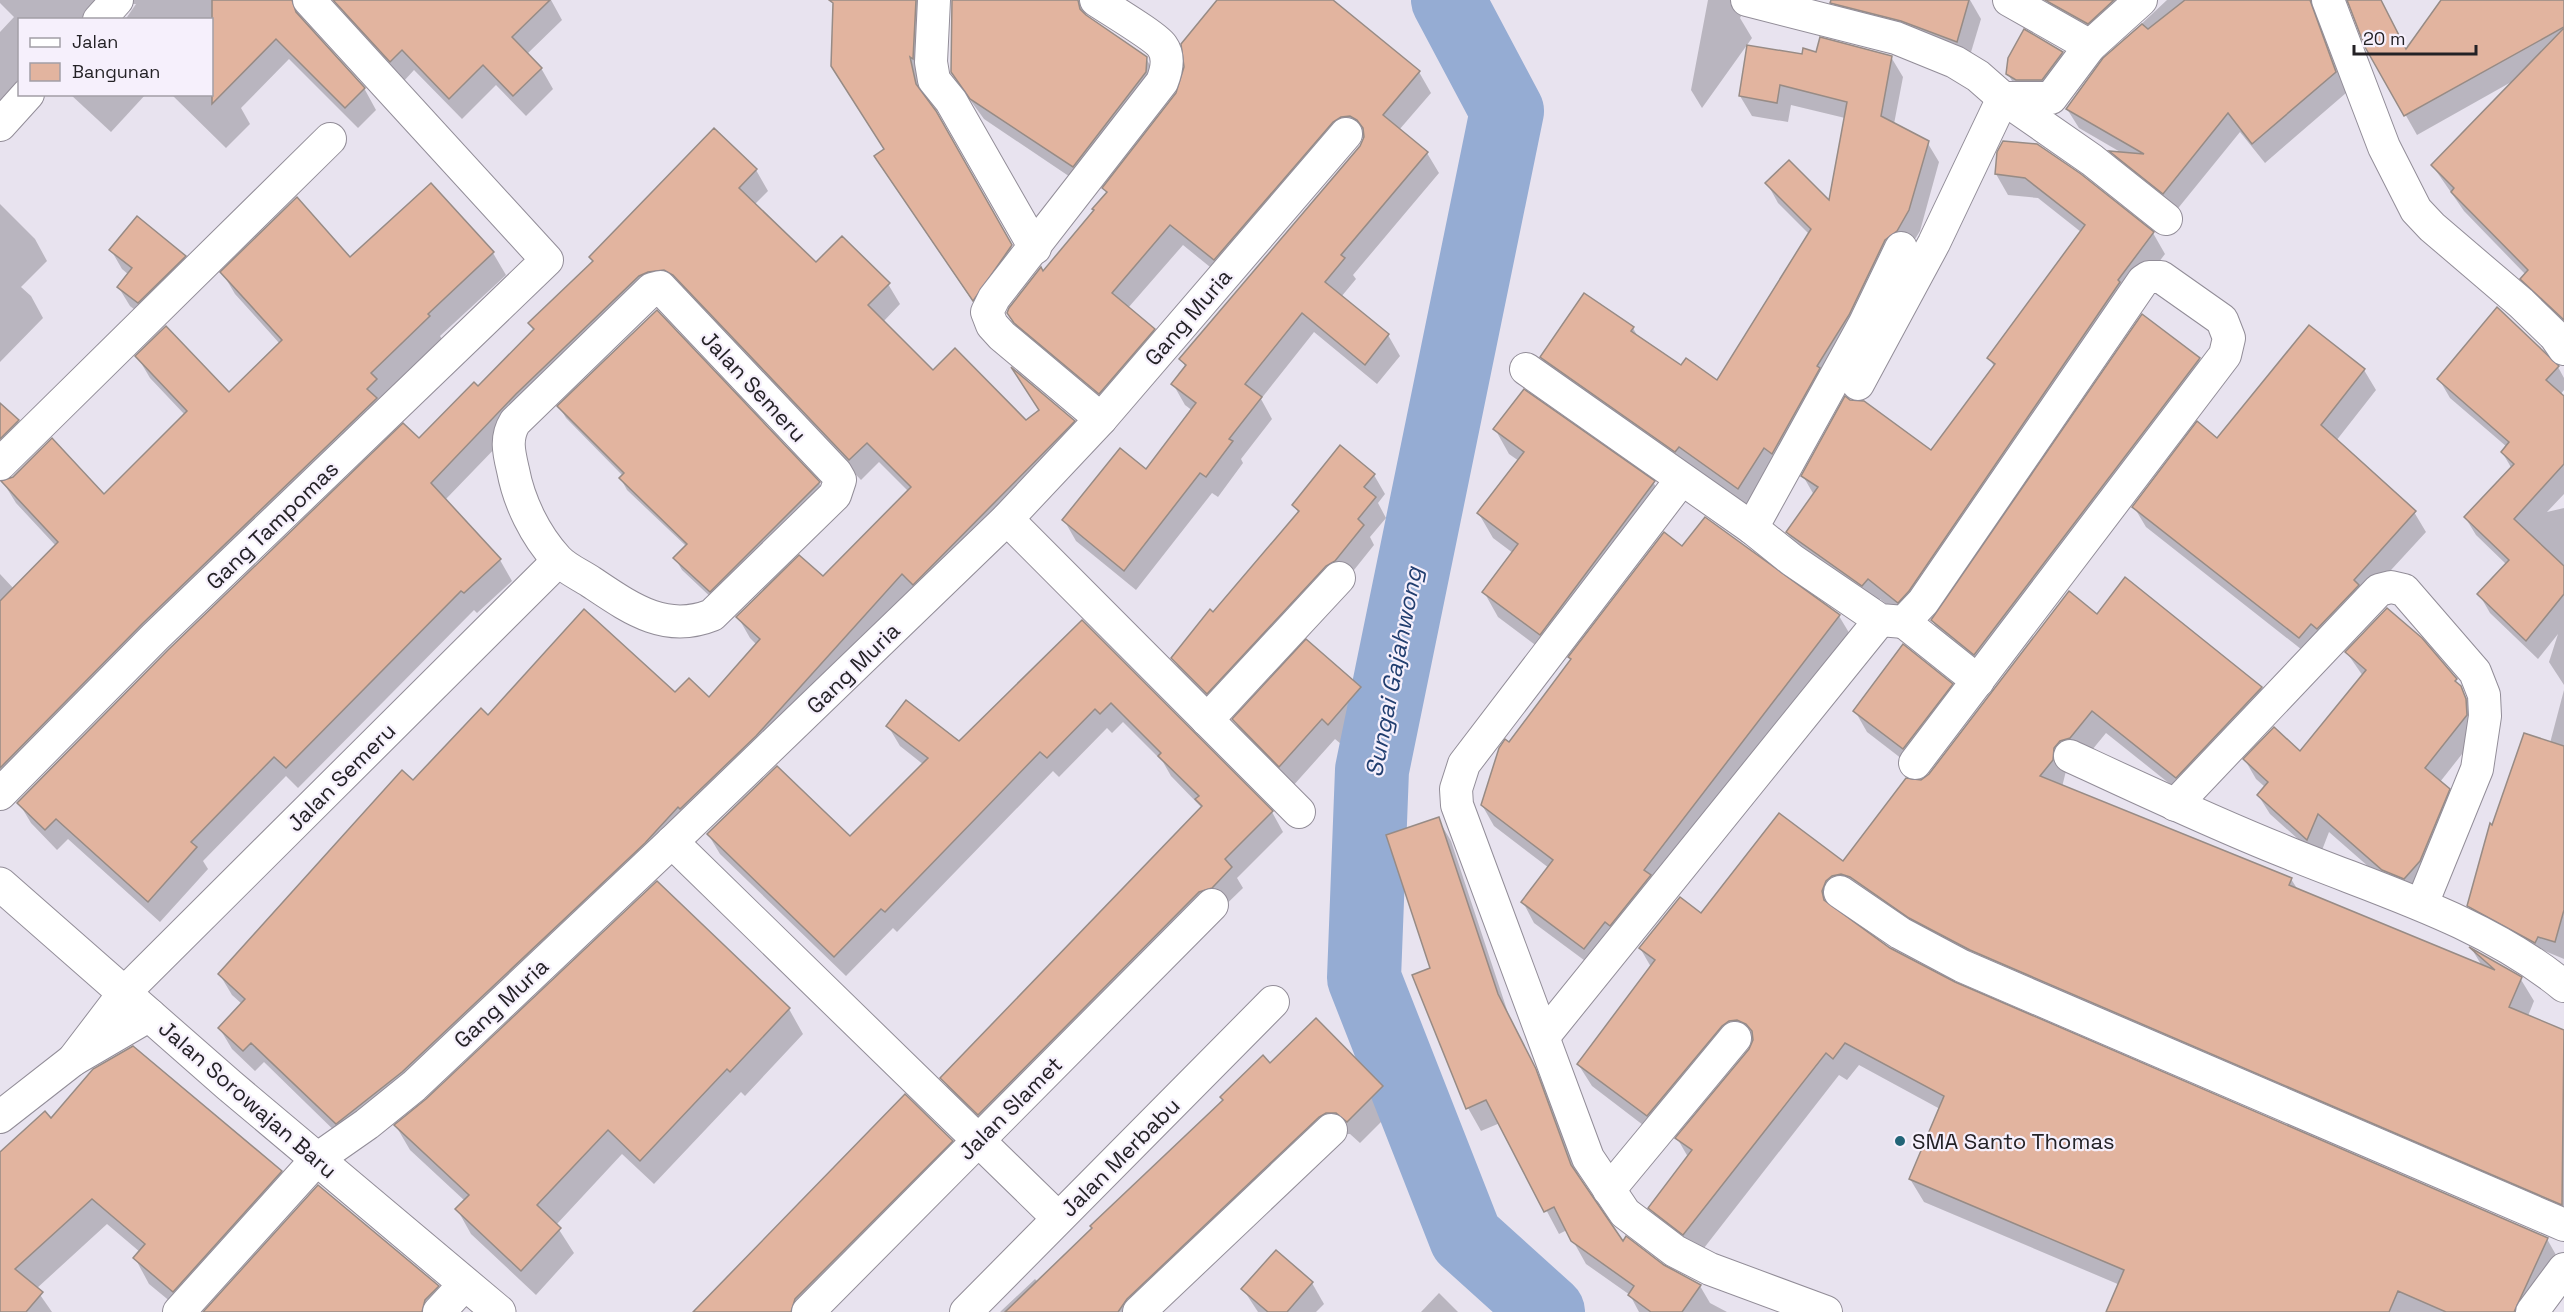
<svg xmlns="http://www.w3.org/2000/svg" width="2564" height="1312" viewBox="0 0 2564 1312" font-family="'Space Grotesk',sans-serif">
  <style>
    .shadow { fill: #0003 }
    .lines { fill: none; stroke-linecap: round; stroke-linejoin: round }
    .river { stroke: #95acd3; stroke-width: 74 }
    .building { fill: #e2b49f; stroke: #978b85; stroke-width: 1.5 }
    .street-casing { stroke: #928d98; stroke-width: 34 }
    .secondary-casing { stroke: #928d98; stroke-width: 35 }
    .street { stroke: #fff; stroke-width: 32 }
    .secondary { stroke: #fff; stroke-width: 33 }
    .poi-dot { fill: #226477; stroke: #f6f0fc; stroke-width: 2 }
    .labels { text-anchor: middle; stroke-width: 4.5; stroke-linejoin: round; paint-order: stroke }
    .street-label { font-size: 22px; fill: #242226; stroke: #f6f0fc }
    .poi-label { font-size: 22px; fill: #242226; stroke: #f6f0fc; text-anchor: start }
    .water-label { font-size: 24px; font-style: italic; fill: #213e6f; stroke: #f6f0fc }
  </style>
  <rect width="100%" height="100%" fill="#e8e3ef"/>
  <!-- shadow -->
  <g class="shadow">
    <path d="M0,0H291L304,23L364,88L376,110L358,128L289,59L241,108L250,124L226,148L171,94H212V20H125L136,4H125L108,20H20V94L0,134V32L14,17L0,3Z"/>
    <path d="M341,0H551L562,20L527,54L541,68L553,89L526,116L496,85L462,119L414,70L403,82L350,24L338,3Z"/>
    <path d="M833,0H939L920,75L928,104L1023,267L985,320L876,156L885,150Z"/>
    <path d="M953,0H1078L1089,19L1147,60L1159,81L1085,187L984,119L965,93L952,72Z"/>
    <path d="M1219,0H1308L1419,72L1431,93L1399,130L1427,153L1439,173L1353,275L1356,279L1341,297L1388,335L1400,356L1377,384L1314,332L1261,399L1272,419L1241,459L1243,463L1218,497L1212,493L1136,590L1076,541L1064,520L1147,472L1193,411L1185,405L1173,384L1186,368L1181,359L1361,147L1365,138H1352L1226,280L1183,245L1128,308L1154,330L1166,350L1111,414L1020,334L1008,313L1107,194L1104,188L1178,94Z"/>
    <path d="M1708,0H1779L1745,8L1740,18L1752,38L1702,108L1691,90Z"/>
    <path d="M1832,0H1970L1981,19L1968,62L1844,23Z"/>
    <path d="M2047,0H2156L2099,43L2058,19Z"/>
    <path d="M2167,0H2381L2406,51L2442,0H2564V327L2533,299L2522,279L2526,275L2464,211L2432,165L2513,81L2417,135L2367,47L2351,5L2344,2L2346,93L2265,163L2240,132L2175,212L2122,170L2112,152L2122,153L2079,128L2067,109L2104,59Z"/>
    <path d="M2062,53L2074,73L2020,95L2008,74Z"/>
    <path d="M1818,54L1891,57L1903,77L1894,124L1927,142L1939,162L1920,231L1749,508L1553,377L1541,357L1633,328L1638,337L1682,367L1717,382L1809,234L1778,203L1767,183L1830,203L1845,118L1791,105L1788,122L1752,116L1740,96L1803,56Z"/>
    <path d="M70,94H146L111,132Z"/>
    <path d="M714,130L756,170L768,191L754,205L816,264L888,284L900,304L883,322L933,373L1026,422H1074L1086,442L348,1144L264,1062L255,1071L232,1049L220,1029L242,1004L232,995L220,975L413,782L488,717L675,695L709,699L757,645L750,638L738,617L823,578L909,492L879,462L861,480L687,295L651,297L528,414L445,500L500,560L512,581L477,613L474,610L298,788L286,776L203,861L208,869L160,922L68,839L57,850L31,823L19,803L478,388L534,331L529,323L594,262Z"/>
    <path d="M1999,152L2153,233L2165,254L2129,301L1910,622L1880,599L1874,606L1799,552L1787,532L1814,495L1803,476L1931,452L1995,368L1989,358L2081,232L2038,198L2008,195L1996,174Z"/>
    <path d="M431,185L493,253L506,275L440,336L442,339L384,394L388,401L0,793V574L14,589L56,546L16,503L3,482L104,496L185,415L150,378L137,356L229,395L280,344L235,294L222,272L350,259Z"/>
    <path d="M0,204L35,239L47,261L21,287L31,296L43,318L0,362Z"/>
    <path d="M111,250L184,257L195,276L149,321L130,306L119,288L129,275L122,269Z"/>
    <path d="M657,312L819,483L826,495L717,603L682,570L675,558L686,546L627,490L621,479L623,476L566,418L559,406Z"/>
    <path d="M2199,359L2211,380L1987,675L1944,641L1932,620Z"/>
    <path d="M2558,367L2564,378V390L2560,395L2564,398V494L2547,512L2564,508V685L2549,662L2558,634L2538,659L2490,613L2479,594L2507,565L2476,535L2465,517L2512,469L2502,452L2507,447L2450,398L2439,379Z"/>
    <path d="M2364,370L2376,390L2336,441L2414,512L2426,532L2311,657L2146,527L2134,507L2218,440Z"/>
    <path d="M0,405L18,421L30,442L0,472Z"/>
    <path d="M1495,429L1653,482L1668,507L1554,659L1498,617L1484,592L1513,553L1493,538L1479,514L1519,461L1509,454Z"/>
    <path d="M1374,475L1385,494L1378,503L1386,518L1370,537L1374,545L1346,580L1219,712L1184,677L1173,658L1299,514L1294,505Z"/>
    <path d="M1683,549L1839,616L1851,636L1596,969L1534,923L1523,902L1549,868L1494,826L1482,805L1509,744Z"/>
    <path d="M2097,616L2261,688L2274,711L2190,800L2106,733L2083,761L2066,771L2062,787L2291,879L2298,890L2482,966L2473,951L2520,978L2534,1001L2528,1016L2564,1031V1222L1837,905L1836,912L1889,949L1953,983L2547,1239L2560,1262L2538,1312H2108L2120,1285L1924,1202L1910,1179L1940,1109L1859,1065L1847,1080L1839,1075L1697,1257L1663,1231L1650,1208L1688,1157L1677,1138L1750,1050L1754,1042L1742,1044L1660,1138L1592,1086L1578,1064L1651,967L1640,948L1701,915L1843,864L1922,781Z"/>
    <path d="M1082,622L1272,812L1283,832L1237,878L1243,888L990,1134L954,1098L942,1078L1202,808L1171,776L1163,762L1123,722L1112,733L1107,728L1059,777L1053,771L897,932L893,928L846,976L720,854L708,834L850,838L924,765L900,746L888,726L959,742Z"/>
    <path d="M2421,639L2460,687L2472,707L2477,735L2440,782L2448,790L2460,809L2430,881L2394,889L2329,832L2319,858L2270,814L2258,795L2265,787L2256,779L2245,760L2300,753L2363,676L2347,653Z"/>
    <path d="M1307,642L1360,688L1372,709L1341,744L1335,739L1292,787L1246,740L1234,720Z"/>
    <path d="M1951,685L1963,705L1915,769L1867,732L1855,711Z"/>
    <path d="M2564,690V959L2480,924L2469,906L2493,827L2550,743Z"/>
    <path d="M1438,819L1451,841L1510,1019L1548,1093L1581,1181L1622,1243L1700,1286L1710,1303L1727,1312H1639L1630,1295L1586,1264L1567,1230L1559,1234L1500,1123L1481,1131L1468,1108L1432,969Z"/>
    <path d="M657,883L789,1009L803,1034L745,1096L741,1092L654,1184L622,1154L556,1225L574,1253L536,1295L471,1234L457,1209L465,1201L410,1150L396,1126L427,1100Z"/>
    <path d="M1270,1065L1382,1087L1394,1109L1360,1143L1350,1134H1339L1149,1312H1000L1035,1279L1038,1282Z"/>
    <path d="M51,1121L281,1172L295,1198L183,1312L149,1284L135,1258L140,1252L107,1224L36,1289L52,1312H0V1154Z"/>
    <path d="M952,1142L963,1162L815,1312H695Z"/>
    <path d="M1312,1283L1324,1304L1316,1312H1258L1243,1289Z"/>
    <path d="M438,1287L452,1312H204Z"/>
    <path d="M1439,1293L1458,1312H1421Z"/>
  </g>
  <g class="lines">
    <!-- river -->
    <path class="river" d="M1448,0L1507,111L1372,770L1364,978L1466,1238L1548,1312"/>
  </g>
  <!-- building -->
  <g class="building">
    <path d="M212,0H292L296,12L365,88L345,108L276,39L212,104Z"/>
    <path d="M333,0H550L512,37L542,68L513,96L483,65L449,99L402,50L390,62Z"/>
    <path d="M829,0H916L913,59L910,57L916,84L936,111L1012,245L973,301L874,156L884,149L831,66L833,3Z"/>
    <path d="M952,0H1078L1080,9L1086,15L1147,57L1146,72L1073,167L970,99L951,72Z"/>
    <path d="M1217,0H1333L1420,71L1383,115L1428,152L1341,255L1345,258L1325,282L1389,334L1365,365L1302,313L1245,384L1262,397L1229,439L1233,441L1206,477L1200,473L1124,571L1062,520L1120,448L1146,469L1196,403L1171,384L1186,365L1179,359L1360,146L1364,137L1363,128L1357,120L1350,116L1341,117L1333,122L1214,260L1170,225L1112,293L1155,329L1099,394L1014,323L1007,313L1009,308L1041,267L1043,271L1094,210L1092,209L1107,192L1102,188L1176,93L1184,67L1181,44Z"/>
    <path d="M1831,0H1969L1957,42L1901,21L1830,3Z"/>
    <path d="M2045,0H2114L2088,24Z"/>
    <path d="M2185,0H2310L2336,72L2252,144L2228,113L2163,194L2109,151L2144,154L2066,109L2103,58L2142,24L2148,29Z"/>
    <path d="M2347,0H2381L2406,49L2441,0H2564V27L2404,116L2365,47Z"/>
    <path d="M2564,28V320L2520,279L2528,270L2451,192L2454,188L2431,165Z"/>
    <path d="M2024,29L2063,52L2042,80H2016L2006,74L2008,58Z"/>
    <path d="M1820,37L1892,56L1881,116L1929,141L1909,210L1897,231L1885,240L1849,315L1817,366L1820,368L1772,454L1764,448L1738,489L1679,447L1675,452L1540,357L1584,293L1634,327L1631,331L1681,365L1686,358L1717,380L1811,229L1765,183L1789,160L1829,200L1847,102L1780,85L1777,103L1739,96L1747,45L1802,54L1803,48L1816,52Z"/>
    <path d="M714,128L757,169L739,188L816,262L842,236L890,283L868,305L933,370L955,348L1026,420L1039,410L1011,367L1075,421L913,585L902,574L756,736L680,809L678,807L645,843L402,1072L336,1124L251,1043L243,1051L218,1028L245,999L218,974L402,770L413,780L481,708L488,715L584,609L675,692L689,678L709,697L760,639L736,617L799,555L823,576L911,487L867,443L849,460L673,275L664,270L648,272L639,276L516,394L431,483L501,559L464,593L461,591L286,768L274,757L191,842L197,847L148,902L56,819L45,830L17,803L168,650L403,423L419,438L474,382L478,386L534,329L528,323L593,261L589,257Z"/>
    <path d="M2003,141L2037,144L2081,174L2154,232L2118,280L2120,282L1909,591L1898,603L1868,579L1862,586L1786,532L1818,487L1801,476L1845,396L1850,400L1864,401L1931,450L1995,364L1987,358L2085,225L2025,178L1995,174L1997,152Z"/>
    <path d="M431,183L494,252L428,314L430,316L371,373L377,379L367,389L377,398L142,624L0,768V601L58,542L1,481L13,477L52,438L104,494L187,411L135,356L166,326L229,392L282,340L220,272L297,197L350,257Z"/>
    <path d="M137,216L186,256L138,303L117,287L132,268L109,250Z"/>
    <path d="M2497,307L2559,366L2546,380L2564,396V464L2514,519L2564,566V594L2526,641L2477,594L2509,560L2464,517L2514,464L2501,452L2509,442L2437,379Z"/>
    <path d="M657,310L820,482L710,592L673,558L687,544L619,478L624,473L557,406Z"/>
    <path d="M2142,314L2200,358L1974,655L1931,620Z"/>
    <path d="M2309,325L2365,369L2321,425L2416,511L2354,580L2359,585L2317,629L2311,624L2299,638L2132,507L2197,421L2217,438Z"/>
    <path d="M1524,389L1655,481L1540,635L1482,592L1518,544L1477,513L1524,452L1493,429Z"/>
    <path d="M0,403L19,420L0,439Z"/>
    <path d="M1340,445L1375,474L1364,487L1376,497L1358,519L1364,525L1335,561L1326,566L1207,694L1171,658L1210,609L1213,612L1299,511L1292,505Z"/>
    <path d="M1705,517L1840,615L1644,870L1651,875L1610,926L1605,922L1584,949L1521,902L1553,860L1481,805L1499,748L1505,739L1509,742L1571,659L1568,657L1664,532L1682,546Z"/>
    <path d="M2125,577L2262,687L2176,778L2092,711L2070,738L2060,741L2054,748L2053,760L2040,776L2292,878L2289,885L2495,970L2469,947L2522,977L2509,1007L2564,1030L2562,1205L1970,950L1909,918L1850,877L1841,874L1832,876L1826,881L1822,891L1824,900L1890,948L1955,982L2548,1238L2514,1312H2446L2398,1291L2389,1312H2106L2124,1270L1909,1179L1944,1096L1845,1043L1833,1059L1826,1053L1683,1235L1648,1208L1692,1150L1675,1138L1749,1049L1753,1040L1752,1031L1746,1024L1737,1020L1729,1021L1722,1026L1647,1116L1577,1064L1655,960L1639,948L1680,897L1701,913L1779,813L1843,861L1906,778L1921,780L1929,774L2069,591L2097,614Z"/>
    <path d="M2387,608L2422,638L2457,679L2455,681L2461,686L2466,699L2467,715L2425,768L2450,789L2420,861L2404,879L2382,870L2318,814L2307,840L2257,795L2268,782L2243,759L2274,727L2300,751L2366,670L2345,652Z"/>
    <path d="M1082,620L1273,811L1225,859L1232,867L1212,888L1199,892L978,1115L940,1078L1202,806L1195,799L1199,796L1158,756L1161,753L1111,703L1100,714L1095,709L1047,758L1040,752L885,912L881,909L834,957L707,834L777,766L850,836L928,758L886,726L906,700L959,741Z"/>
    <path d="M1306,639L1361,687L1328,725L1322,719L1279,767L1232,719Z"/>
    <path d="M1903,644L1953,684L1903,749L1853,711Z"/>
    <path d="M2524,733L2564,746V910L2555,942L2538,937L2535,943L2467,906L2490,823L2492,825Z"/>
    <path d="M1439,817L1498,994L1536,1069L1571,1165L1623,1241L1626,1236L1664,1265L1701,1285L1682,1312H1651L1628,1295L1634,1286L1571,1241L1554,1207L1544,1212L1486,1100L1466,1109L1412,975L1430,968L1386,835Z"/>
    <path d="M657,881L790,1008L730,1072L727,1069L640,1161L608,1130L537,1205L561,1228L521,1271L455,1209L469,1195L394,1125L426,1099Z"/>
    <path d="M1316,1018L1383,1086L1347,1122L1336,1113H1326L1319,1117L1127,1299L1118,1312H1005L1092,1228L1090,1226L1223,1100L1220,1097L1263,1055L1270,1063Z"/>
    <path d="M133,1046L282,1171L173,1292L133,1258L145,1244L92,1199L15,1269L43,1292L26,1312H0V1152L45,1111L51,1118L93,1069Z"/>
    <path d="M905,1094L953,1141L795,1299L791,1312H693Z"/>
    <path d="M318,1185L439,1286L425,1300L422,1312H203Z"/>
    <path d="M1276,1250L1313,1282L1287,1312H1268L1241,1289Z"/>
  </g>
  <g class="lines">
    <!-- street casing -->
    <g class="street-casing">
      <g id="street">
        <path d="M934,0L931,62L934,80L951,101L1035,248"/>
        <path d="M1096,0C1109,9 1155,36 1162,46C1170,57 1166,72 1162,82L994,298L987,312L992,325L1002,336L1101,419"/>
        <path d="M1747,0L1896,38L1955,62L1978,76L2003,98L2092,160L2166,219"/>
        <path d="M2009,0L2090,46"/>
        <path d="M2328,0L2384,147L2416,210L2432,227L2521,303L2555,336L2564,349"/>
        <path d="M99,20L117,0"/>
        <path d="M2003,98H2051L2090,46L2141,0"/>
        <path d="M0,125L28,94"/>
        <path d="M1901,248L1865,323L1752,528L1792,560L1880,620L1904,622L1923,602L2143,281L2149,277H2161L2222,320L2229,338L2225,355L1915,763"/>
        <path d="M660,287L836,473L840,480L835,495L712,615C665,634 630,608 591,582C581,575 566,569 557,559C535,535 519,502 513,470C509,453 505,438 515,422L652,289Z"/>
        <path d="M1526,369L1752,528"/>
        <path d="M1858,384L1934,243L2003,98"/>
        <path d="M0,464L330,139"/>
        <path d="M1681,480L1464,764L1456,789L1457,805L1588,1158L1625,1213L1675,1251L1710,1269L1826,1312"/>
        <path d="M1007,519L1299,812"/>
        <path d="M1904,622L1978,681"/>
        <path d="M1207,720L1339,578"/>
        <path d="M2070,756C2141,789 2213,823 2286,852C2381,891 2483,920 2564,986"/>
        <path d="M0,794L155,637L547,260L309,0"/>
        <path d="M2175,805L2379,590L2391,587L2404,590L2475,672L2484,695L2485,716L2477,769L2422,904"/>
        <path d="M672,842L1058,1218"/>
        <path d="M1840,892L1900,933L1962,966L2564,1225"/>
        <path d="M1544,1036L1880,620"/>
        <path d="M73,1060L124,993L558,561"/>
        <path d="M0,1117L73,1060L150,1015"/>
        <path d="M1609,1190L1735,1038"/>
        <path d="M179,1312L317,1159L367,1124L414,1086L672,842L1007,519L1101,419L1346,134"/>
        <path d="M439,1312L465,1284"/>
        <path d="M808,1312L1212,905"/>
        <path d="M966,1312L1273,1002"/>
        <path d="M1139,1312L1331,1130"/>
        <path d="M2532,1312L2564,1269"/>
      </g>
    </g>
    <!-- secondary casing -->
    <g class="secondary-casing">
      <path id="secondary" d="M0,884L229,1085L499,1312"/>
    </g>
    <!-- street -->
    <use href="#street" class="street"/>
    <!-- secondary -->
    <use href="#secondary" class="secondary"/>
  </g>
  <!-- markers -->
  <circle class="poi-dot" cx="1900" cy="1141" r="6"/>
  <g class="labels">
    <!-- street labels -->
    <g class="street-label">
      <text transform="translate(1188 317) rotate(-49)" y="8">Gang Muria</text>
      <text transform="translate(754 386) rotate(47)" y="8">Jalan Semeru</text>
      <text transform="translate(272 525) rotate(-44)" y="8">Gang Tampomas</text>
      <text transform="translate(853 668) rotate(-44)" y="8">Gang Muria</text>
      <text transform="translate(341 777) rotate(-45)" y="8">Jalan Semeru</text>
      <text transform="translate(501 1003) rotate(-43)" y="8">Gang Muria</text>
      <text transform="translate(248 1099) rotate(41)" y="8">Jalan Sorowajan Baru</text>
      <text transform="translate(1010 1108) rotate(-45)" y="8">Jalan Slamet</text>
      <text transform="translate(1120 1157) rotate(-45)" y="8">Jalan Merbabu</text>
    </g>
    <!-- poi labels -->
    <g class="poi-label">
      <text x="1912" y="1149">SMA Santo Thomas</text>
    </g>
    <!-- water labels -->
    <g class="water-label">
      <text transform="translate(1394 672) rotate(-79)" y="8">Sungai Gajahwong</text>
    </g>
  </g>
  <!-- legend -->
  <rect x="18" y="18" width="195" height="78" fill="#f6f0fc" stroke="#a29ea6" stroke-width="1.5"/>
  <rect x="30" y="38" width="30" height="9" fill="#ffffff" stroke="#a29ea6" stroke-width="1.5"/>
  <text x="72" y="48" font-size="18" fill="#242226">Jalan</text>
  <rect x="30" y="63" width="30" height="18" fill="#e2b49f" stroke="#a29ea6" stroke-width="1.5"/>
  <text x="72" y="78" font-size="18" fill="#242226">Bangunan</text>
  <!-- scale -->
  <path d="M2354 45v9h122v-9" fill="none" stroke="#242226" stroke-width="3"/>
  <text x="2363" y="45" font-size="18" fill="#242226" stroke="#f6f0fc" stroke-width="4.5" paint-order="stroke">20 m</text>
</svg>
